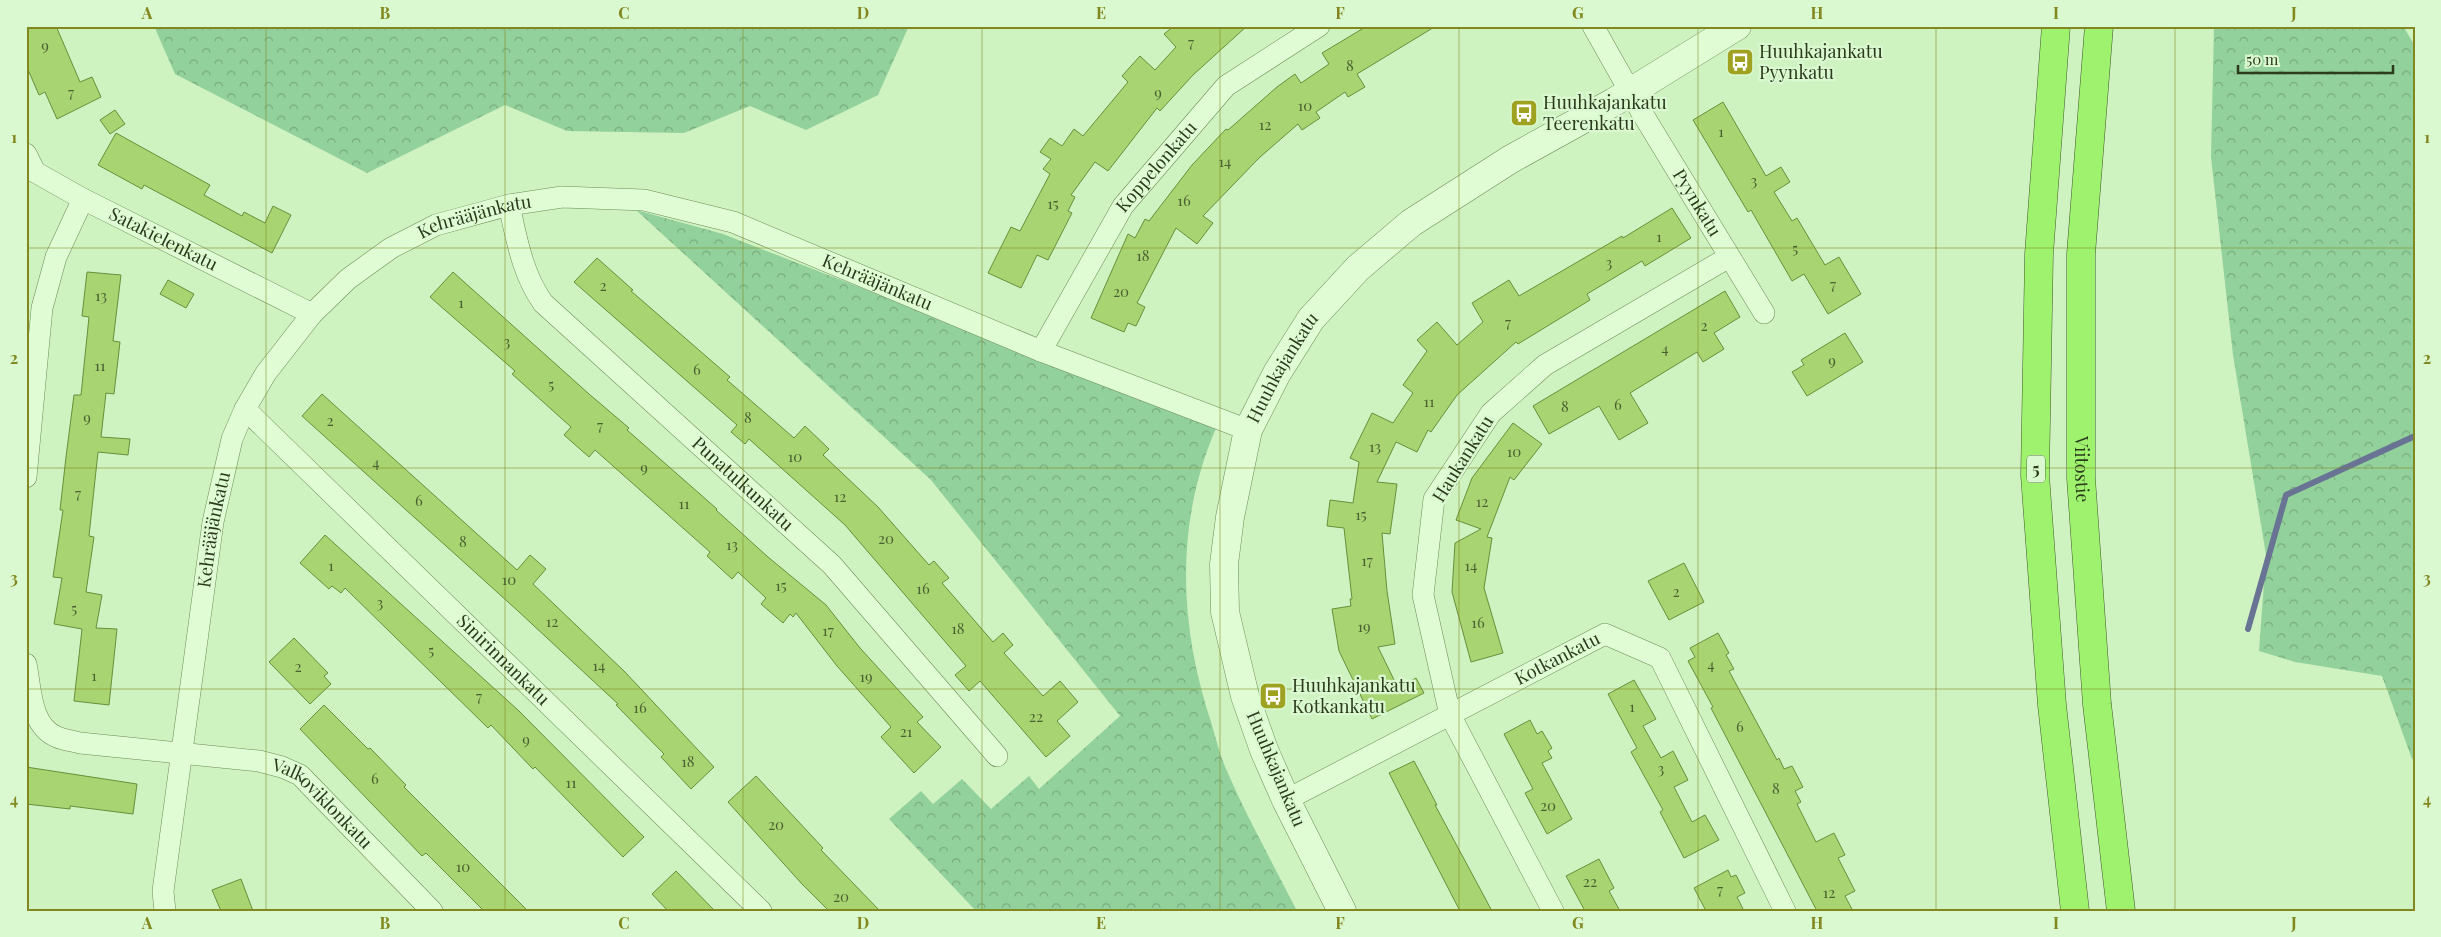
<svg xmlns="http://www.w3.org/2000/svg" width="2441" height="937" viewBox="0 0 2441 937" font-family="'Playfair Display',serif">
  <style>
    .forest { fill: url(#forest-crowns) }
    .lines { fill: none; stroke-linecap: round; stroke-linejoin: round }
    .stream { stroke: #697393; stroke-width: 6 }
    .building { fill: #a8d472; stroke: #6a8f3a }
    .minor-casing { stroke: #6e8d56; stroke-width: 22 }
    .tertiary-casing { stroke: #6e8d56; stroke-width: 29 }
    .trunk-casing { stroke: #435a2b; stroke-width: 29 }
    .minor { stroke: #dffcd4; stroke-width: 21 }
    .tertiary { stroke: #dffcd4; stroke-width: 28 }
    .trunk { stroke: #9ef26e; stroke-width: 28 }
    .grid { fill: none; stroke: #82881f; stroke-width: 1; stroke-opacity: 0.55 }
    .labels { text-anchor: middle; stroke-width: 4.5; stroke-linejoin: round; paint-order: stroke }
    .number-label { font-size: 15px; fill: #4a6132 }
    .shield { fill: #dbf9d1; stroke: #607452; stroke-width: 1 }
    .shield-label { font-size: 16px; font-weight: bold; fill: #2b3b1c }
    .poi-label { font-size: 18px; fill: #2b3b1c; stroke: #dbf9d1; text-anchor: start }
    .street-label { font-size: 18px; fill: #2b3b1c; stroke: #dbf9d1 }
    .neatline { fill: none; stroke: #82881f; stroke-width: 2 }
    .grid-label { font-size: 16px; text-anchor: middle; font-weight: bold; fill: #82881f }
  </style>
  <defs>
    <pattern id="forest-crowns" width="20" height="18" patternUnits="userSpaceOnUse" patternTransform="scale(1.25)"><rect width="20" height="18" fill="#93d19c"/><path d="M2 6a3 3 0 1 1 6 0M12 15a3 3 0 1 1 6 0" fill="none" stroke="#78ab7e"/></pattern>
  </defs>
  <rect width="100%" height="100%" fill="#cef2c0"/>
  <!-- forest -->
  <g class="forest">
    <path d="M154,26H909L878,95L806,130L750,106L684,133L567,131L505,105L367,173L175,74Z"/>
    <path d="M2214,26H2403L2415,46V758L2412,759L2382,676L2295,662L2259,651L2266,555L2233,355L2211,157Z"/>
    <path d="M636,210L723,234L1217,426C1174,524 1179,626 1212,725C1216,740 1220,755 1226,769C1247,817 1273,864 1297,911H976L889,819L921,791L933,804L962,779L991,809L1029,776L1039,789L1120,716L931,480Z"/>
  </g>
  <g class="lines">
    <!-- stream -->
    <path class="stream" d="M2248,629L2286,495L2415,436"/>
  </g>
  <!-- building -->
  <g class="building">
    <path d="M34,26H56L80,82L92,77L101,97L57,119L45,92L39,95L26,65V30Z"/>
    <path d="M1174,26H1247L1193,75L1160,111L1157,108L1108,171L1095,162L1071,195L1075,197L1068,211L1072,213L1048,260L1037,255L1021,288L988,273L1011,227L1020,231L1050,174L1043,169L1051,159L1040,152L1050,138L1062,146L1074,129L1083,136L1128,82L1122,76L1140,56L1155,70L1176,47L1164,34Z"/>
    <path d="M1367,26H1436L1357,74L1365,87L1348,97L1345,92L1316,112L1320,118L1302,130L1298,124L1259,158L1203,216L1213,223L1197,244L1176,228L1137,303L1145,307L1136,326L1128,323L1124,332L1091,318L1128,234L1135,238L1145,219L1149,221L1192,165L1226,129L1228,130L1277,87L1295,74L1301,83L1329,64L1322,53Z"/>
    <path d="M1723,102L1766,176L1781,167L1790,182L1774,192L1792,221L1797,218L1825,265L1839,257L1861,294L1828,314L1804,274L1792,281L1751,210L1748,212L1693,120Z"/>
    <path d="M115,110L125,124L110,134L100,120Z"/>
    <path d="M116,133L210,185L204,195L242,216L244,212L265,223L273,206L291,215L272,253L144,185L142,189L98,165Z"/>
    <path d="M1672,208L1691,238L1645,266L1642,261L1587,294L1590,300L1518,344L1516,342L1457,395L1431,432L1428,430L1417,452L1396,442L1377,482L1397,484L1390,534L1382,533L1387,591L1395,644L1378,647L1398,688L1416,678L1424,693L1372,719L1339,651L1332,609L1351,606L1350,599H1352L1344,528L1327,526L1330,500L1353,503L1359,462L1350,458L1372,413L1393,423L1413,393L1403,385L1427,351L1417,340L1437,322L1457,345L1483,322L1472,303L1509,280L1519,296L1622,236L1623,238Z"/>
    <path d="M597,258L633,290L631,291L730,377L727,380L794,438L805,426L829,449L823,455L878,507L929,565L934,561L949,578L942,583L993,642L1003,633L1013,645L1004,653L1043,696L1060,681L1078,702L1057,721L1070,736L1046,757L980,681L969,691L955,675L966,666L845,525L749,439L745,444L731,432L737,425L574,282Z"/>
    <path d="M87,272L121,275L113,341L120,342L114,394L106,393L101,437L130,439L128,455L98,452L89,536L94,537L86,592L102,595L96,628L117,629L109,705L74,701L82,629L54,624L62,578L53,577L63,510H60L66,457L74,395H81L89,317L82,316Z"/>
    <path d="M453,272L589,394L629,428L627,430L717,509L716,510L768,557L826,605L860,648L923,717L917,722L941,747L914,773L881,737L891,727L837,666L796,613L793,617L790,614L783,623L761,604L766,598L738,572L732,579L707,556L710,552L595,450L589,457L564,435L571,427L512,374L515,371L430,297Z"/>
    <path d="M168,280L194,294L186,308L160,294Z"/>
    <path d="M1725,291L1740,317L1714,333L1724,349L1703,362L1697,352L1630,393L1648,423L1619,440L1599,406L1549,434L1533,406Z"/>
    <path d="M1845,333L1863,362L1807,396L1792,372L1804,365L1801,360Z"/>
    <path d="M322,394L517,570L530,555L546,569L533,584L625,672L714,767L691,789L661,757L664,754L616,705L618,704L518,611L302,416Z"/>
    <path d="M1513,423L1542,444L1514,480L1510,477L1487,537L1492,538L1484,588L1503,653L1471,662L1452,592L1455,543L1481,529L1456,520L1472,478Z"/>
    <path d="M325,535L519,711L644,837L623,857L535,767L533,769L491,725L488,728L345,588L341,593L332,586L329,589L300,563Z"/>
    <path d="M1684,563L1704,602L1669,620L1648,581Z"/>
    <path d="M1718,633L1729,653L1726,655L1734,669L1729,671L1777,760L1779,758L1784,769L1792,766L1803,787L1795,791L1801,802L1797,804L1816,842L1834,833L1845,855L1838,858L1855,891L1845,896L1853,911H1817L1711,708L1713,707L1688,661L1695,657L1690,648Z"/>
    <path d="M294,638L328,673L324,676L331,684L310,704L269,662Z"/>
    <path d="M1634,680L1656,719L1643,726L1661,758L1673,751L1688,780L1674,787L1692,822L1705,815L1719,840L1684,858L1660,812L1663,810L1631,752L1637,748L1608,694Z"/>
    <path d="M324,705L368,749L370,748L406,785L404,787L528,911H484L426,853L422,856L300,729Z"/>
    <path d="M1530,720L1537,734L1542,731L1552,748L1548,751L1552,758L1542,763L1572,819L1547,834L1525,793L1533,789L1504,734Z"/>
    <path d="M1414,761L1437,805H1435L1492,911H1460L1415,824L1389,773Z"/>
    <path d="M26,767L137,784L133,814L70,806V809L26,804Z"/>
    <path d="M756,776L823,848L821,850L880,911H829L802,884L728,802Z"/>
    <path d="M1599,859L1614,888L1609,891L1620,911H1585L1566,876Z"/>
    <path d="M1728,870L1731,877L1736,875L1745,893L1737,897L1744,911H1706L1694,888Z"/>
    <path d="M676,871L715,911H668L652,894Z"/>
    <path d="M241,879L253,911H221L212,890Z"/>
  </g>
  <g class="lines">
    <!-- minor casing -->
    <g class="minor-casing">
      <g id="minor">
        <path id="s1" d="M1593,26L1642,113L1764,313"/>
        <path id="s2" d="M26,154L35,172L83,199L312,314"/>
        <path id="s3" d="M509,205C517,240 522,273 543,303L832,565L997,756"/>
        <path id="s4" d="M1041,351L1123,206L1226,86L1319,26"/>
        <path id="s5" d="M245,409L761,911"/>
        <path d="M26,477L42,308L56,257L83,199"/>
        <path id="s6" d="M26,664C31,688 30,726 57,737C64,740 73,741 80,743L259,761L282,767L300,775L432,911"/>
        <path id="s7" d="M1286,800L1605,634L1660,658L1785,911"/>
        <path id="s8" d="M165,911L163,891L213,522L232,439L245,409L266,373L312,314L348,279L391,248L436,225L509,205L562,197L644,200L733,222L1041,351L1248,430"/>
        <path d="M1553,911L1450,715L1423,595L1434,499L1491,413L1545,365L1729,257"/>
      </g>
    </g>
    <!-- tertiary casing -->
    <g class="tertiary-casing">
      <g id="tertiary">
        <path id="s9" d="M1342,911L1286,800L1264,750L1245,696L1225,612L1224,564L1230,517L1248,430L1277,373L1311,319L1358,268L1411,223L1511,159L1614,102L1737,26"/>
      </g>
    </g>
    <!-- trunk casing -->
    <g class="trunk-casing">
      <g id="trunk">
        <path d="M2056,26L2039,254L2035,475L2052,705L2075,911"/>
        <path id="s10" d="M2099,26L2081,254V478L2097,704L2121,911"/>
      </g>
    </g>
    <!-- minor -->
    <use href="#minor" class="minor"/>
    <!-- tertiary -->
    <use href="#tertiary" class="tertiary"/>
    <!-- trunk -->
    <use href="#trunk" class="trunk"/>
  </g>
  <!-- grid -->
  <path class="grid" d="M266,26V911M505,26V911M743,26V911M982,26V911M1220,26V911M1459,26V911M1698,26V911M1936,26V911M2175,26V911M26,248H2415M26,468H2415M26,689H2415"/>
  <!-- icons -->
  <defs>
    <g id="bus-square" transform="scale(1.4375)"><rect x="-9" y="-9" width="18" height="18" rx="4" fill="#9fa220" stroke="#dbf9d1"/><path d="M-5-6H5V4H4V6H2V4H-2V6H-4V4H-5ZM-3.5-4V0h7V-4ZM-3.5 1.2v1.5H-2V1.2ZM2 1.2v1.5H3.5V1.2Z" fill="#fff"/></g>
  </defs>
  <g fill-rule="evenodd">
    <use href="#bus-square" x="1740" y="62"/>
    <use href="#bus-square" x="1524" y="113"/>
    <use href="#bus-square" x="1273" y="696"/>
  </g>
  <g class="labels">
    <!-- number labels -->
    <g class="number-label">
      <text x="1191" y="48">7</text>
      <text x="45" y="51">9</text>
      <text x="1350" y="71">8</text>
      <text x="71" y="98">7</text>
      <text x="1158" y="98">9</text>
      <text x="1305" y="111">10</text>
      <text x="1265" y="130">12</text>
      <text x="1721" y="137">1</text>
      <text x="1225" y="167">14</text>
      <text x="1754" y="186">3</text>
      <text x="1184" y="206">16</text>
      <text x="1053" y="209">15</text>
      <text x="1659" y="242">1</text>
      <text x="1795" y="254">5</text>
      <text x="1143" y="261">18</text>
      <text x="1609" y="268">3</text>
      <text x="1833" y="290">7</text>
      <text x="603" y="291">2</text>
      <text x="1121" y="297">20</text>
      <text x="101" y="301">13</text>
      <text x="461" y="308">1</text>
      <text x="1508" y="328">7</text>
      <text x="1704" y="331">2</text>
      <text x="507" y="347">3</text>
      <text x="1665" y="354">4</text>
      <text x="1832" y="366">9</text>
      <text x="100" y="371">11</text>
      <text x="697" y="375">6</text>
      <text x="551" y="390">5</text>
      <text x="1429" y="407">11</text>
      <text x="1618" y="410">6</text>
      <text x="1565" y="412">8</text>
      <text x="87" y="423">9</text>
      <text x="748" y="423">8</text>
      <text x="330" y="426">2</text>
      <text x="600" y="431">7</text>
      <text x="1375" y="452">13</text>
      <text x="1514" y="457">10</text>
      <text x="795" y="462">10</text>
      <text x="376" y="468">4</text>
      <text x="644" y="473">9</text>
      <text x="78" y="499">7</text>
      <text x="840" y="502">12</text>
      <text x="419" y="506">6</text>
      <text x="1482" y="507">12</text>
      <text x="684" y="509">11</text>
      <text x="1361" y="520">15</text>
      <text x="886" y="544">20</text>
      <text x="463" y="547">8</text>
      <text x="732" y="550">13</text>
      <text x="1367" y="566">17</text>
      <text x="331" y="571">1</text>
      <text x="1471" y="571">14</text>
      <text x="509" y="585">10</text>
      <text x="781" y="591">15</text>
      <text x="923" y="594">16</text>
      <text x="1676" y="597">2</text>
      <text x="380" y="608">3</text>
      <text x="74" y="614">5</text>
      <text x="552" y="627">12</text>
      <text x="1478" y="628">16</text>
      <text x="1364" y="632">19</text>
      <text x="958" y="634">18</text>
      <text x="828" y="636">17</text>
      <text x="431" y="656">5</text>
      <text x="1711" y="670">4</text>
      <text x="599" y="671">14</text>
      <text x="298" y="672">2</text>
      <text x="94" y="681">1</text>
      <text x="866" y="682">19</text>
      <text x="479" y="702">7</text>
      <text x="1632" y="712">1</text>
      <text x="640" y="713">16</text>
      <text x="1036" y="722">22</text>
      <text x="1740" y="732">6</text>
      <text x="906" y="737">21</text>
      <text x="526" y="745">9</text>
      <text x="688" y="767">18</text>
      <text x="1661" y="774">3</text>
      <text x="375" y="784">6</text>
      <text x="571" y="788">11</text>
      <text x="1776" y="794">8</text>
      <text x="1548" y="811">20</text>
      <text x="776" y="830">20</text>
      <text x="463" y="872">10</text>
      <text x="1590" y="887">22</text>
      <text x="1720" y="895">7</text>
      <text x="1829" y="898">12</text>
      <text x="841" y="902">20</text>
    </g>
    <!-- shield labels -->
    <rect class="shield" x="2027" y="455.5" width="18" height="27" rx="4"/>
    <g class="shield-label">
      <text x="2036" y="475">5</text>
    </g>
    <!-- poi labels -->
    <g class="poi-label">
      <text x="1759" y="58">Huuhkajankatu<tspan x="1759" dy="21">Pyynkatu</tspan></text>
      <text x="1543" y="109">Huuhkajankatu<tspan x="1543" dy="21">Teerenkatu</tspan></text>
      <text x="1292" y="692">Huuhkajankatu<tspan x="1292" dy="21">Kotkankatu</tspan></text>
    </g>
    <!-- street labels -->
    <g class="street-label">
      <text dy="6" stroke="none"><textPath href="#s4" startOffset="218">Koppelonkatu</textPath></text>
      <text dy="6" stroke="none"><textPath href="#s1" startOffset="205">Pyynkatu</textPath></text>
      <text dy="6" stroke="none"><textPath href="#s8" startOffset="820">Kehrääjänkatu</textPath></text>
      <text dy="6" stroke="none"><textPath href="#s2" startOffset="165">Satakielenkatu</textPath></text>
      <text dy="6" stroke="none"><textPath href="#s8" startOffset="1240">Kehrääjänkatu</textPath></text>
      <text dy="6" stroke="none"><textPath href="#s9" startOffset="578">Huuhkajankatu</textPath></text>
      <text transform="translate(1463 459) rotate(-58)" y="6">Haukankatu</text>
      <text dy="6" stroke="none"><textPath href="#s10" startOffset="444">Viitostie</textPath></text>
      <text dy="6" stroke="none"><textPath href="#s3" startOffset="374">Punatulkunkatu</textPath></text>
      <text dy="6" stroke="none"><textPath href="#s8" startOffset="385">Kehrääjänkatu</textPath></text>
      <text dy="6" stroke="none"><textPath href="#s5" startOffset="360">Sinirinnankatu</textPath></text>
      <text dy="6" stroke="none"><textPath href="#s7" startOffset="306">Kotkankatu</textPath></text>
      <text transform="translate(1276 769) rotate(67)" y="6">Huuhkajankatu</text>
      <text dy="6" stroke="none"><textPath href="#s6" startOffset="365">Valkoviklonkatu</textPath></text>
    </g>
  </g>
  <!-- border -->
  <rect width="2441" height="937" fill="none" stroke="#dbf9d1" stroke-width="55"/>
  <!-- scale -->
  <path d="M2238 65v8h155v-8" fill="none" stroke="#2b3b1c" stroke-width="2.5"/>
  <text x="2246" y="65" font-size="15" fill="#2b3b1c" stroke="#dbf9d1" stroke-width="4" paint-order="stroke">50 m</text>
  <rect x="28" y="28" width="2386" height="882" class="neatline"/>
  <g class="grid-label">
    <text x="147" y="19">A</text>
    <text x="385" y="19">B</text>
    <text x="624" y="19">C</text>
    <text x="863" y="19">D</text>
    <text x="1101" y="19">E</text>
    <text x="1340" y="19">F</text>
    <text x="1578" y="19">G</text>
    <text x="1817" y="19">H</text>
    <text x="2056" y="19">I</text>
    <text x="2294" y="19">J</text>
    <text x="14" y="143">1</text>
    <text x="2427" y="143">1</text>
    <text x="14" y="364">2</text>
    <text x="2427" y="364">2</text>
    <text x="14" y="584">3</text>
    <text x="2427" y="584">3</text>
    <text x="14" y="805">4</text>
    <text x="2427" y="805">4</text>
    <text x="147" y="929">A</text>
    <text x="385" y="929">B</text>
    <text x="624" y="929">C</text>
    <text x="863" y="929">D</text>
    <text x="1101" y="929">E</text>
    <text x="1340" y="929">F</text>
    <text x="1578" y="929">G</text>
    <text x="1817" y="929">H</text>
    <text x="2056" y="929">I</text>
    <text x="2294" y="929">J</text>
  </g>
</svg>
